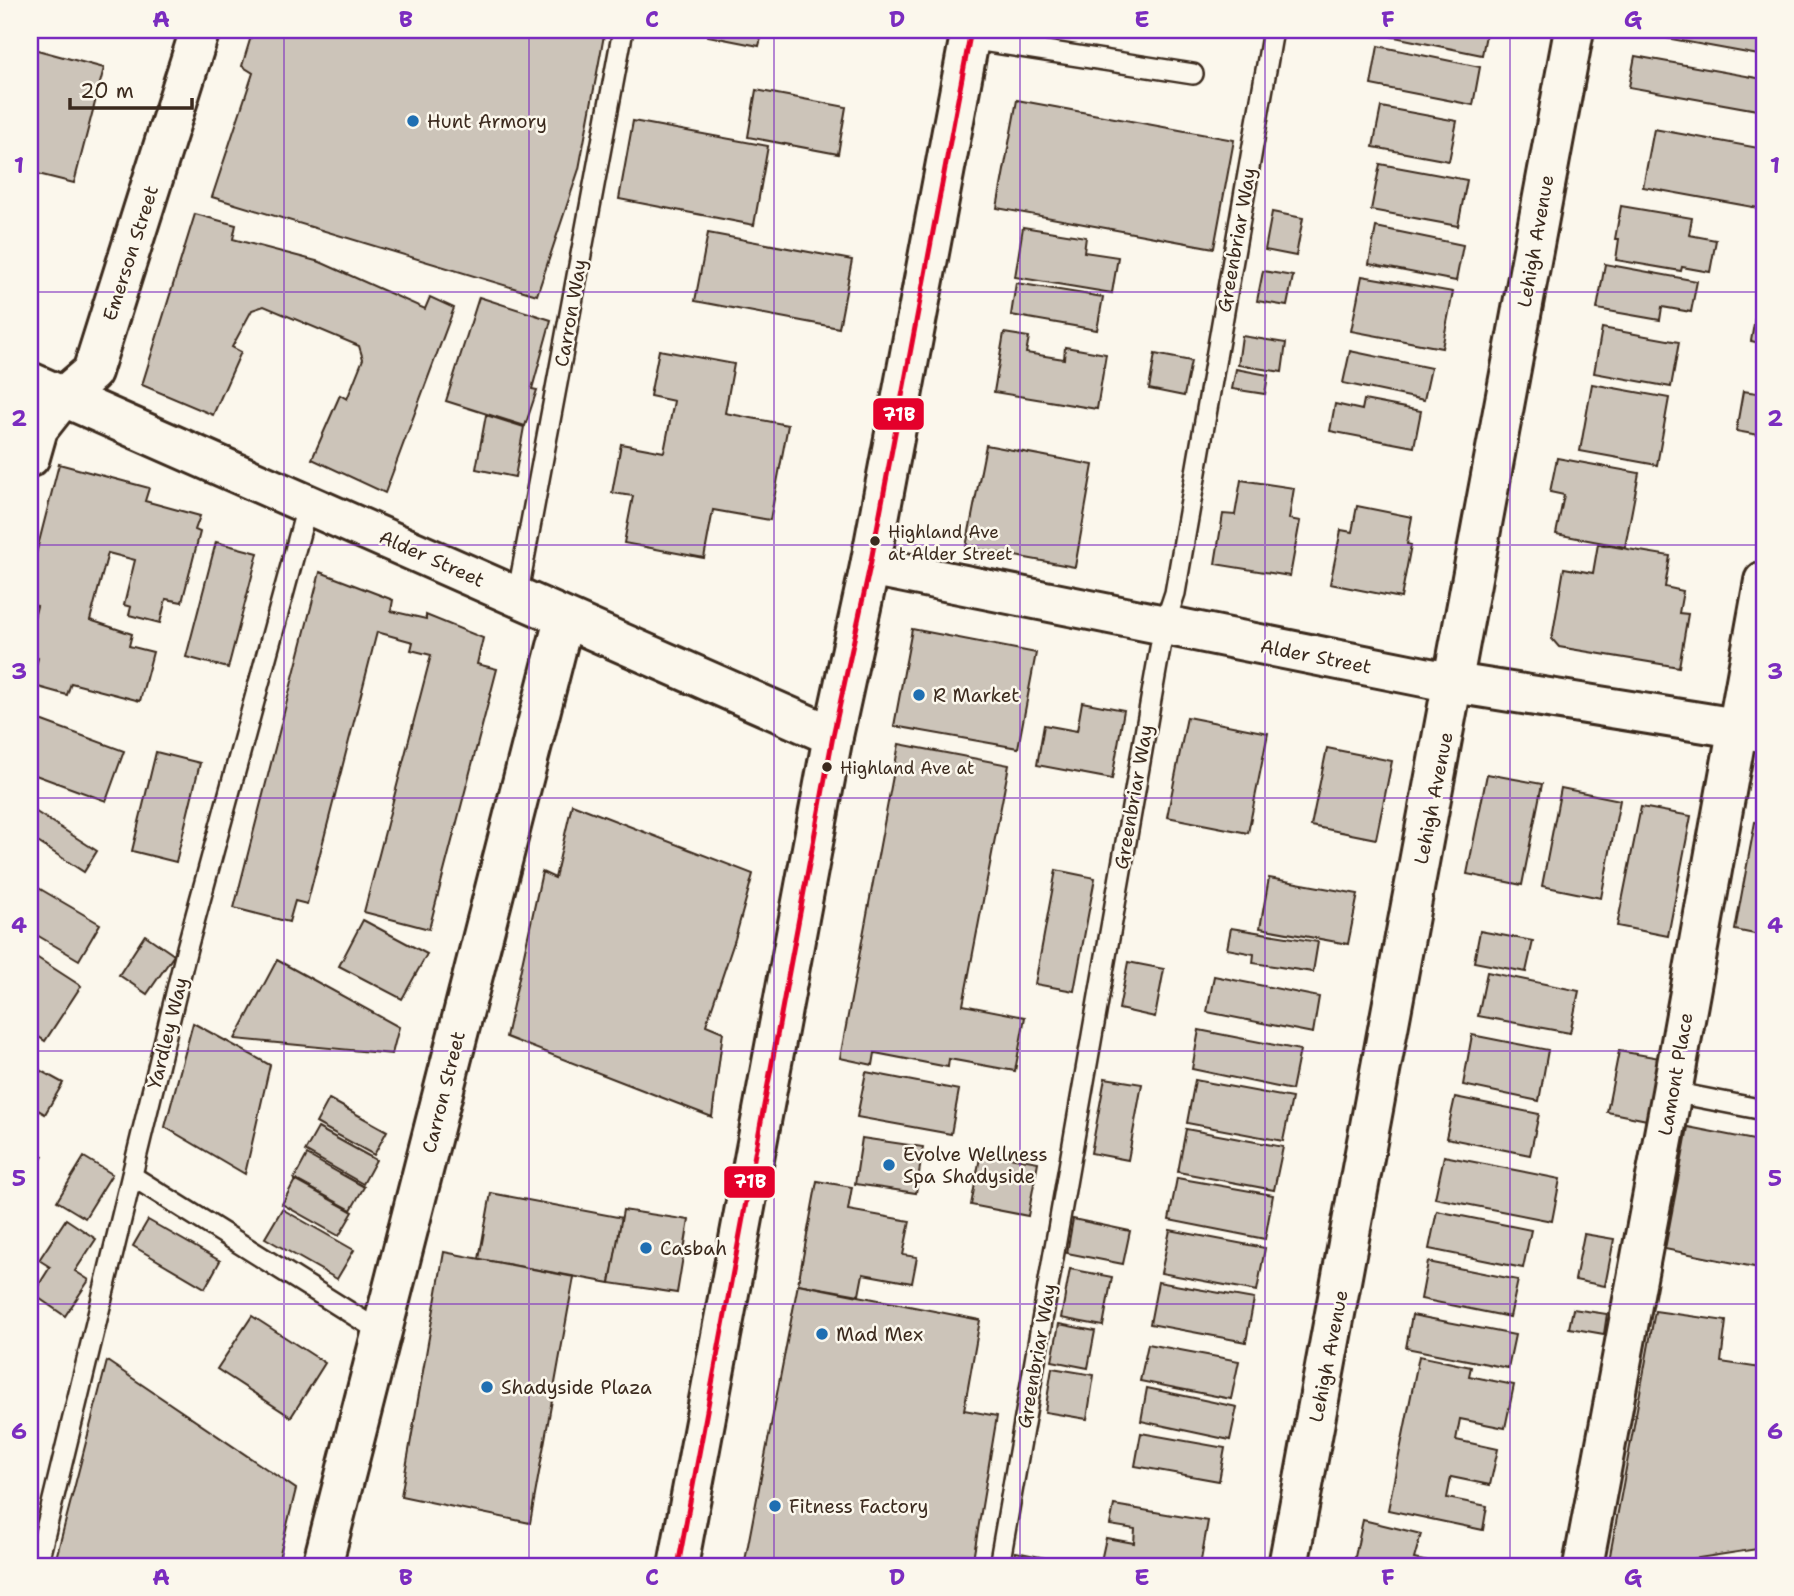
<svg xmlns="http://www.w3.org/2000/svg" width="1794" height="1596" viewBox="0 0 1794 1596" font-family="'Shantell Sans',sans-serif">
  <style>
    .building { fill: #ccc4b9; stroke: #3b2a1e; stroke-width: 2 }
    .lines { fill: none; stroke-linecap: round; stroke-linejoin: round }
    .service-casing { stroke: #3b2a1e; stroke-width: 24 }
    .minor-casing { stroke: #3b2a1e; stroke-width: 44 }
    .secondary-casing { stroke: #3b2a1e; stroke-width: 44 }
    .service { stroke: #fbf7ec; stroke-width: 19 }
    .minor { stroke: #fbf7ec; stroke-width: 38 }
    .secondary { stroke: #fbf7ec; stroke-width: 38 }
    .bus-1-casing { stroke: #fbf7ec; stroke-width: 10 }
    .bus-1 { stroke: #e4002b; stroke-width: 5 }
    .grid { fill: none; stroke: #7b2cbf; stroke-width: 2; stroke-opacity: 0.55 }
    .poi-dot { fill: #1f6fb2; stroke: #fbf7ec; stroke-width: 2.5 }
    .bus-dot { fill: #3b2a1e; stroke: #fbf7ec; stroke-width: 2.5 }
    .labels { text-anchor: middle; stroke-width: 5; stroke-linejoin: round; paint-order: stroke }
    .bus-label { font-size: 17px; fill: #3b2a1e; stroke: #fbf7ec; text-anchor: start }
    .poi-label { font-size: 19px; fill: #3b2a1e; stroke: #fbf7ec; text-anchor: start }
    .street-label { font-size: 19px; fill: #3b2a1e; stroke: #fbf7ec }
    .line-badge { stroke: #fbf7ec; stroke-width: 2.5 }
    .badge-label { font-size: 19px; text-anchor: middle; font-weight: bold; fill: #fff }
    .neatline { fill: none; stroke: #7b2cbf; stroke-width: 2.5 }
    .grid-label { font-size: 23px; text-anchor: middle; font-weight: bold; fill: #7b2cbf }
  </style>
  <rect width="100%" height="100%" fill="#fbf7ec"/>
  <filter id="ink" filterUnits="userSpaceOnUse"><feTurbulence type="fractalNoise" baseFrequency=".0143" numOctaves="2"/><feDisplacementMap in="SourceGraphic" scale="14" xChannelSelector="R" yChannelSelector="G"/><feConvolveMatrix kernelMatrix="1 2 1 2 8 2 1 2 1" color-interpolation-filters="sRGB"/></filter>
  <g filter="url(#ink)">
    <!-- building -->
    <g class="building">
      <path d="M253,30H605L579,169L537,295L212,197L253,73L242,66Z"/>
      <path d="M709,30H763L759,46L708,36Z"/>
      <path d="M770,30H814L813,38Z"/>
      <path d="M1381,30H1487L1482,55L1380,34Z"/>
      <path d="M1644,30H1764V56L1644,34Z"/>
      <path d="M1378,46L1480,67L1473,105L1371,85Z"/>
      <path d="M30,48L104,68L74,183L30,172Z"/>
      <path d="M1635,56L1763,79L1757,110L1629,87Z"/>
      <path d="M756,90L846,107L838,154L748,137Z"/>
      <path d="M1017,100L1234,140L1214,248L997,208Z"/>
      <path d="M1381,107L1457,121L1449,161L1373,147Z"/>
      <path d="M633,121L768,146L754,225L619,199Z"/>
      <path d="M1654,129L1764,149V209L1643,187Z"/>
      <path d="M1380,164L1467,180L1458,226L1371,210Z"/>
      <path d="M1621,206L1692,218L1689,235L1716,240L1710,272L1682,267L1681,271L1616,260L1619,239H1615Z"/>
      <path d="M1272,212L1303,218L1296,256L1265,250Z"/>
      <path d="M195,214L236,225L233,239L320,262L425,309L430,297L454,308L385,493L312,459L340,395L347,399L363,359L359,346L264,306L252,310L232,347L241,352L213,415L142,385Z"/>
      <path d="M1023,227L1086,237L1084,252L1118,257L1112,293L1015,277Z"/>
      <path d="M1376,227L1463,245L1456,281L1369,264Z"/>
      <path d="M708,233L852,260L839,328L695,301Z"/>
      <path d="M1605,264L1697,281L1691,312L1662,307L1660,320L1597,309Z"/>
      <path d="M1263,271L1293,276L1287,306L1257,301Z"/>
      <path d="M1362,276L1453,292L1442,348L1351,331Z"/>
      <path d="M1016,283L1103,297L1097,330L1011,315Z"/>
      <path d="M1759,295L1764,296V344L1751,341Z"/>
      <path d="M479,297L551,320L532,389L537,390L525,426L446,401Z"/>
      <path d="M1602,328L1679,342L1671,387L1594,373Z"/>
      <path d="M1004,333L1029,337L1026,353L1064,359L1065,347L1106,354L1097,409L994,392Z"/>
      <path d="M1242,336L1286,343L1282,372L1238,365Z"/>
      <path d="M659,350L734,364L725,413L788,425L770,520L713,510L704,558L624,543L633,496L612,493L621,444L664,452L674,401L650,396Z"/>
      <path d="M1350,351L1431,368L1424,400L1343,383Z"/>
      <path d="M1155,354L1191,361L1184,396L1149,389Z"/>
      <path d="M1236,369L1268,375L1265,394L1232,389Z"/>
      <path d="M1592,384L1669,398L1657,465L1580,451Z"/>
      <path d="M1743,391L1764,394V436L1736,431Z"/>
      <path d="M1364,400L1421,411L1414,447L1330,431L1335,404L1362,410Z"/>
      <path d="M486,415L524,427L515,477L476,469Z"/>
      <path d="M986,445L1093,465L1075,567L966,547Z"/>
      <path d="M1557,458L1639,473L1625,547L1556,534L1564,495L1550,492Z"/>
      <path d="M59,464L149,488L145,501L200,516L195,530L200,532L182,602L166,599L160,623L129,615L131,607L124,605L135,560L108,553L90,620L132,634L129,646L153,652L140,701L71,683L67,695L31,685L38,658L30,655V634L37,606L30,604V577Z"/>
      <path d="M1241,480L1294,488L1289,519L1300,521L1290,576L1215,564L1223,514L1235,515Z"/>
      <path d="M1357,506L1412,517L1407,544L1411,545L1401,598L1330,584L1341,530L1352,532Z"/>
      <path d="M216,542L258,553L228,668L186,657Z"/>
      <path d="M1598,544L1670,556L1665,587L1683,591L1679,613L1688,614L1679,667L1559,647L1552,639L1564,568L1593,573Z"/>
      <path d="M320,572L393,600L391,611L426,619V615L483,638L477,664L497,669L429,929L364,912L431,655L411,650L413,642L377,632L307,904L295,901L289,922L234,908Z"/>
      <path d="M912,629L1036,653L1018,748L894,726Z"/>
      <path d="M1082,702L1124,710L1112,779L1037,765L1044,725L1077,731Z"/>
      <path d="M1187,717L1268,733L1248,833L1167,817Z"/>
      <path d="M37,719L124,751L106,801L30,773V739Z"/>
      <path d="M899,744L1009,765L963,1005L1025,1017L1015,1071L949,1059L948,1067L875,1053L873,1065L840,1058Z"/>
      <path d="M1327,748L1392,761L1376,839L1311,826Z"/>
      <path d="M156,752L200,763L176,862L132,851Z"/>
      <path d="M1487,774L1542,784L1522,885L1467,874Z"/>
      <path d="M1561,788L1620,800L1601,898L1542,886Z"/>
      <path d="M572,804L753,874L735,939L706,1025L723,1032L712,1117L506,1037L542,872L555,878Z"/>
      <path d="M1641,807L1691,816L1668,936L1617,926Z"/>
      <path d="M30,808L97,851L84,872L30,837Z"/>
      <path d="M1755,822L1764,824V936L1735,930Z"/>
      <path d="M1056,870L1095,878L1074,991L1035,984Z"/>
      <path d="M1269,878L1358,894L1348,944L1260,928Z"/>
      <path d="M30,883L100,924L79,960L30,931Z"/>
      <path d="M363,920L427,954L402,999L339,966Z"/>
      <path d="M1231,928L1318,942L1313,972L1253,963L1254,954L1227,949Z"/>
      <path d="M1480,931L1533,941L1526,972L1474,962Z"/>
      <path d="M145,935L174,955L147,994L119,975Z"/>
      <path d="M30,953L81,986L45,1041L30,1031Z"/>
      <path d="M277,960L399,1027L392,1054L235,1039Z"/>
      <path d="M1128,962L1164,969L1155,1017L1119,1009Z"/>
      <path d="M1487,972L1579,991L1570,1033L1478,1016Z"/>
      <path d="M1214,976L1319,997L1313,1033L1207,1012Z"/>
      <path d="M193,1023L270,1065L245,1174L165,1127Z"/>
      <path d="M1199,1030L1300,1050L1292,1090L1192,1069Z"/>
      <path d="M1472,1035L1548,1050L1539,1101L1463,1085Z"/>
      <path d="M1619,1051L1660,1058L1647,1120L1607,1112Z"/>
      <path d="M30,1065L63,1083L45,1114L30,1105Z"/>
      <path d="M866,1072L959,1090L951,1134L857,1117Z"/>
      <path d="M1105,1078L1142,1084L1128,1160L1091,1153Z"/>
      <path d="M1195,1080L1292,1098L1283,1141L1187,1123Z"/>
      <path d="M1455,1097L1539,1114L1530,1155L1446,1138Z"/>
      <path d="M329,1099L387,1131L374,1155L316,1123Z"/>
      <path d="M1688,1127L1764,1142V1176L1761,1192L1764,1193V1269L1665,1249Z"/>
      <path d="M318,1128L376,1160L363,1184L305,1151Z"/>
      <path d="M1186,1129L1283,1147L1274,1190L1178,1172Z"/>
      <path d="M862,1138L923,1147L916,1193L855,1184Z"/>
      <path d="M30,1148L43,1156L30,1177Z"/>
      <path d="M981,1152L1038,1162L1028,1216L971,1205Z"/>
      <path d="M307,1155L364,1187L351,1210L294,1179Z"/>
      <path d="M1444,1156L1560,1179L1552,1221L1435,1198Z"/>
      <path d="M84,1157L112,1174L85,1218L57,1201Z"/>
      <path d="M1177,1178L1273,1195L1265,1239L1169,1220Z"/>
      <path d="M295,1180L353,1212L339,1236L282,1204Z"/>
      <path d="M817,1181L852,1187L848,1210L910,1221L903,1255L917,1257L912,1283L863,1274L859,1295L798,1284Z"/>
      <path d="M491,1193L623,1218L610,1283L479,1259Z"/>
      <path d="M282,1209L354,1250L337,1279L265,1238Z"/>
      <path d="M623,1210L689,1220L677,1293L610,1283Z"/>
      <path d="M1437,1211L1531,1230L1523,1268L1429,1249Z"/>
      <path d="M66,1219L96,1239L75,1271L89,1280L65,1316L33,1294L50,1267L39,1260Z"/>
      <path d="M1073,1219L1130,1231L1123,1264L1067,1253Z"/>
      <path d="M148,1220L220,1261L205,1288L133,1246Z"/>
      <path d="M1170,1230L1265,1248L1257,1291L1161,1273Z"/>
      <path d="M1584,1234L1614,1239L1605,1286L1575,1280Z"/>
      <path d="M444,1252L574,1277L530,1523L401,1496Z"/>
      <path d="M1428,1262L1518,1280L1510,1317L1421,1299Z"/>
      <path d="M1070,1269L1112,1277L1103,1326L1061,1318Z"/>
      <path d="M1764,1281V1327L1756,1325Z"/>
      <path d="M1158,1282L1254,1299L1246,1342L1150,1324Z"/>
      <path d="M798,1284L980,1320L964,1410L997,1416L972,1566H744Z"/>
      <path d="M1573,1309L1607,1314L1604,1334L1569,1328Z"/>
      <path d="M1655,1311L1726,1321L1721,1362L1761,1368L1760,1379H1764V1548L1647,1566H1608Z"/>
      <path d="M1412,1315L1515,1335L1508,1368L1406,1348Z"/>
      <path d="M252,1316L325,1363L291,1417L217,1369Z"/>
      <path d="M1059,1324L1095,1331L1088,1368L1052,1361Z"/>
      <path d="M1148,1344L1239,1361L1231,1399L1140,1381Z"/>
      <path d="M1419,1356L1471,1367L1469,1376L1514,1385L1505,1428L1460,1419L1456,1440L1498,1449L1490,1485L1451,1477L1447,1498L1487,1506L1483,1530L1388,1510Z"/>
      <path d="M107,1361L296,1489L277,1566H54Z"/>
      <path d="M1052,1368L1094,1375L1087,1419L1045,1412Z"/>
      <path d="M1147,1388L1237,1407L1230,1440L1141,1421Z"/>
      <path d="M1141,1433L1225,1448L1219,1481L1135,1466Z"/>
      <path d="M1114,1505L1208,1521L1200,1566H1133L1101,1561L1106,1538L1134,1543L1135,1529L1110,1525Z"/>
      <path d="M1363,1520L1421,1534L1414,1559L1448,1566H1353Z"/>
      <path d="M1016,1552L1074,1564L1073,1566H1013Z"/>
    </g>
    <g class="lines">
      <!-- service casing -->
      <g class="service-casing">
        <g id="service">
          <path d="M969,39L1193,74"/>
          <path d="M517,597L623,30"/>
          <path d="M1672,1092L1764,1110"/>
          <path d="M132,1176L381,1332"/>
          <path d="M37,1566L187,948L308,503"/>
          <path d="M999,1566L1157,665L1164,626L1175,593L1273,30"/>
        </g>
      </g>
      <!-- minor casing -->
      <g class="minor-casing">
        <g id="minor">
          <path d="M30,382L833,736"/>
          <path d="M30,457L38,429L64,396L92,372L200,30"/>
          <path d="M870,566L1454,683L1762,732"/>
          <path d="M322,1566L564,619"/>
          <path d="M1288,1566L1574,30"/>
          <path d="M1583,1566L1672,1092L1764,581"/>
        </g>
      </g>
      <!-- secondary casing -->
      <g class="secondary-casing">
        <path id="secondary" d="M678,1566L833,736L870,566L971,30"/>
      </g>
      <!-- service -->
      <use href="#service" class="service"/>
      <!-- minor -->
      <use href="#minor" class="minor"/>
      <!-- secondary -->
      <use href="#secondary" class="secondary"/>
      <!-- bus-1 casing -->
      <g class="bus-1-casing">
        <path id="bus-1" d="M678,1566L833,736L870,566L971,30"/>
      </g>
      <!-- bus-1 -->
      <use href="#bus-1" class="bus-1"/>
    </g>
  </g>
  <!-- grid -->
  <path class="grid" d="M284,30V1566M529,30V1566M774,30V1566M1020,30V1566M1265,30V1566M1510,30V1566M30,292H1764M30,545H1764M30,798H1764M30,1051H1764M30,1304H1764"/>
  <!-- markers -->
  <g class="poi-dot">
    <circle cx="413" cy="121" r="7"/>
    <circle cx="919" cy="695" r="7"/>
    <circle cx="889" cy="1165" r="7"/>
    <circle cx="646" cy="1248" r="7"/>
    <circle cx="822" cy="1334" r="7"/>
    <circle cx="487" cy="1387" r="7"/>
    <circle cx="775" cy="1506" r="7"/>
  </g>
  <g class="bus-dot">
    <circle cx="875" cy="541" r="6"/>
    <circle cx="827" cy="767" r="6"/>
  </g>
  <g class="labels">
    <!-- bus labels -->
    <g class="bus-label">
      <text x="888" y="538">Highland Ave<tspan x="888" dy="22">at Alder Street</tspan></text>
      <text x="840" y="774">Highland Ave at</text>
    </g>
    <!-- poi labels -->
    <g class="poi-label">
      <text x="427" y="128">Hunt Armory</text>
      <text x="933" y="702">R Market</text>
      <text x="903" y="1161">Evolve Wellness<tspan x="903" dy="22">Spa Shadyside</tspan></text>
      <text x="660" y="1255">Casbah</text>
      <text x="836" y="1341">Mad Mex</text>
      <text x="501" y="1394">Shadyside Plaza</text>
      <text x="789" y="1513">Fitness Factory</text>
    </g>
    <!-- street labels -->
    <g class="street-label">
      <text transform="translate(1236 240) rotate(-80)" y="7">Greenbriar Way</text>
      <text transform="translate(1535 241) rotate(-80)" y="7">Lehigh Avenue</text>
      <text transform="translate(130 253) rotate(-72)" y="7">Emerson Street</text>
      <text transform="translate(570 313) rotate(-80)" y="7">Carron Way</text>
      <text transform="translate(432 558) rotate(24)" y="7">Alder Street</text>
      <text transform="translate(1316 656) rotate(11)" y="7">Alder Street</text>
      <text transform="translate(1133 797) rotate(-80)" y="7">Greenbriar Way</text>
      <text transform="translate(1433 798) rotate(-79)" y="7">Lehigh Avenue</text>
      <text transform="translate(167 1033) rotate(-76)" y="7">Yardley Way</text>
      <text transform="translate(1675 1074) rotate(-80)" y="7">Lamont Place</text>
      <text transform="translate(443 1092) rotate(-76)" y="7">Carron Street</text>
      <text transform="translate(1036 1356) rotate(-80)" y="7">Greenbriar Way</text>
      <text transform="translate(1328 1356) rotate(-79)" y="7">Lehigh Avenue</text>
    </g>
  </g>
  <g class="line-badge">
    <rect x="872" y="397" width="53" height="34" rx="7" fill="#e4002b"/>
    <rect x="723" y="1165" width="53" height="34" rx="7" fill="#e4002b"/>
  </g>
  <g class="badge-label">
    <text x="899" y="421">71B</text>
    <text x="750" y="1188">71B</text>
  </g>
  <!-- margin -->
  <rect width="1794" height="1596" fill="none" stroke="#fbf7ec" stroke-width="77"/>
  <!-- scale -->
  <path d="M70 98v10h122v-10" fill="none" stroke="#3b2a1e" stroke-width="3.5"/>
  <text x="80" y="98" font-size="21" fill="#3b2a1e" stroke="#fbf7ec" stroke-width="5" paint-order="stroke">20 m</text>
  <rect x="38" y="38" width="1718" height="1520" class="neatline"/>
  <g class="grid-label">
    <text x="161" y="27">A</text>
    <text x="406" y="27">B</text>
    <text x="652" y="27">C</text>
    <text x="897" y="27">D</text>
    <text x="1142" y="27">E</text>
    <text x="1388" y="27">F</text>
    <text x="1633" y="27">G</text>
    <text x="19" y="173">1</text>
    <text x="1775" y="173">1</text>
    <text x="19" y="426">2</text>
    <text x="1775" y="426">2</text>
    <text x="19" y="679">3</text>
    <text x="1775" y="679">3</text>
    <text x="19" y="933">4</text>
    <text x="1775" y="933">4</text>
    <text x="19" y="1186">5</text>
    <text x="1775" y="1186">5</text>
    <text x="19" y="1439">6</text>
    <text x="1775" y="1439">6</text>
    <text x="161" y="1585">A</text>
    <text x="406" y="1585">B</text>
    <text x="652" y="1585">C</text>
    <text x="897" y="1585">D</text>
    <text x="1142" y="1585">E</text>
    <text x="1388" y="1585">F</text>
    <text x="1633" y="1585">G</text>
  </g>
</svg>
